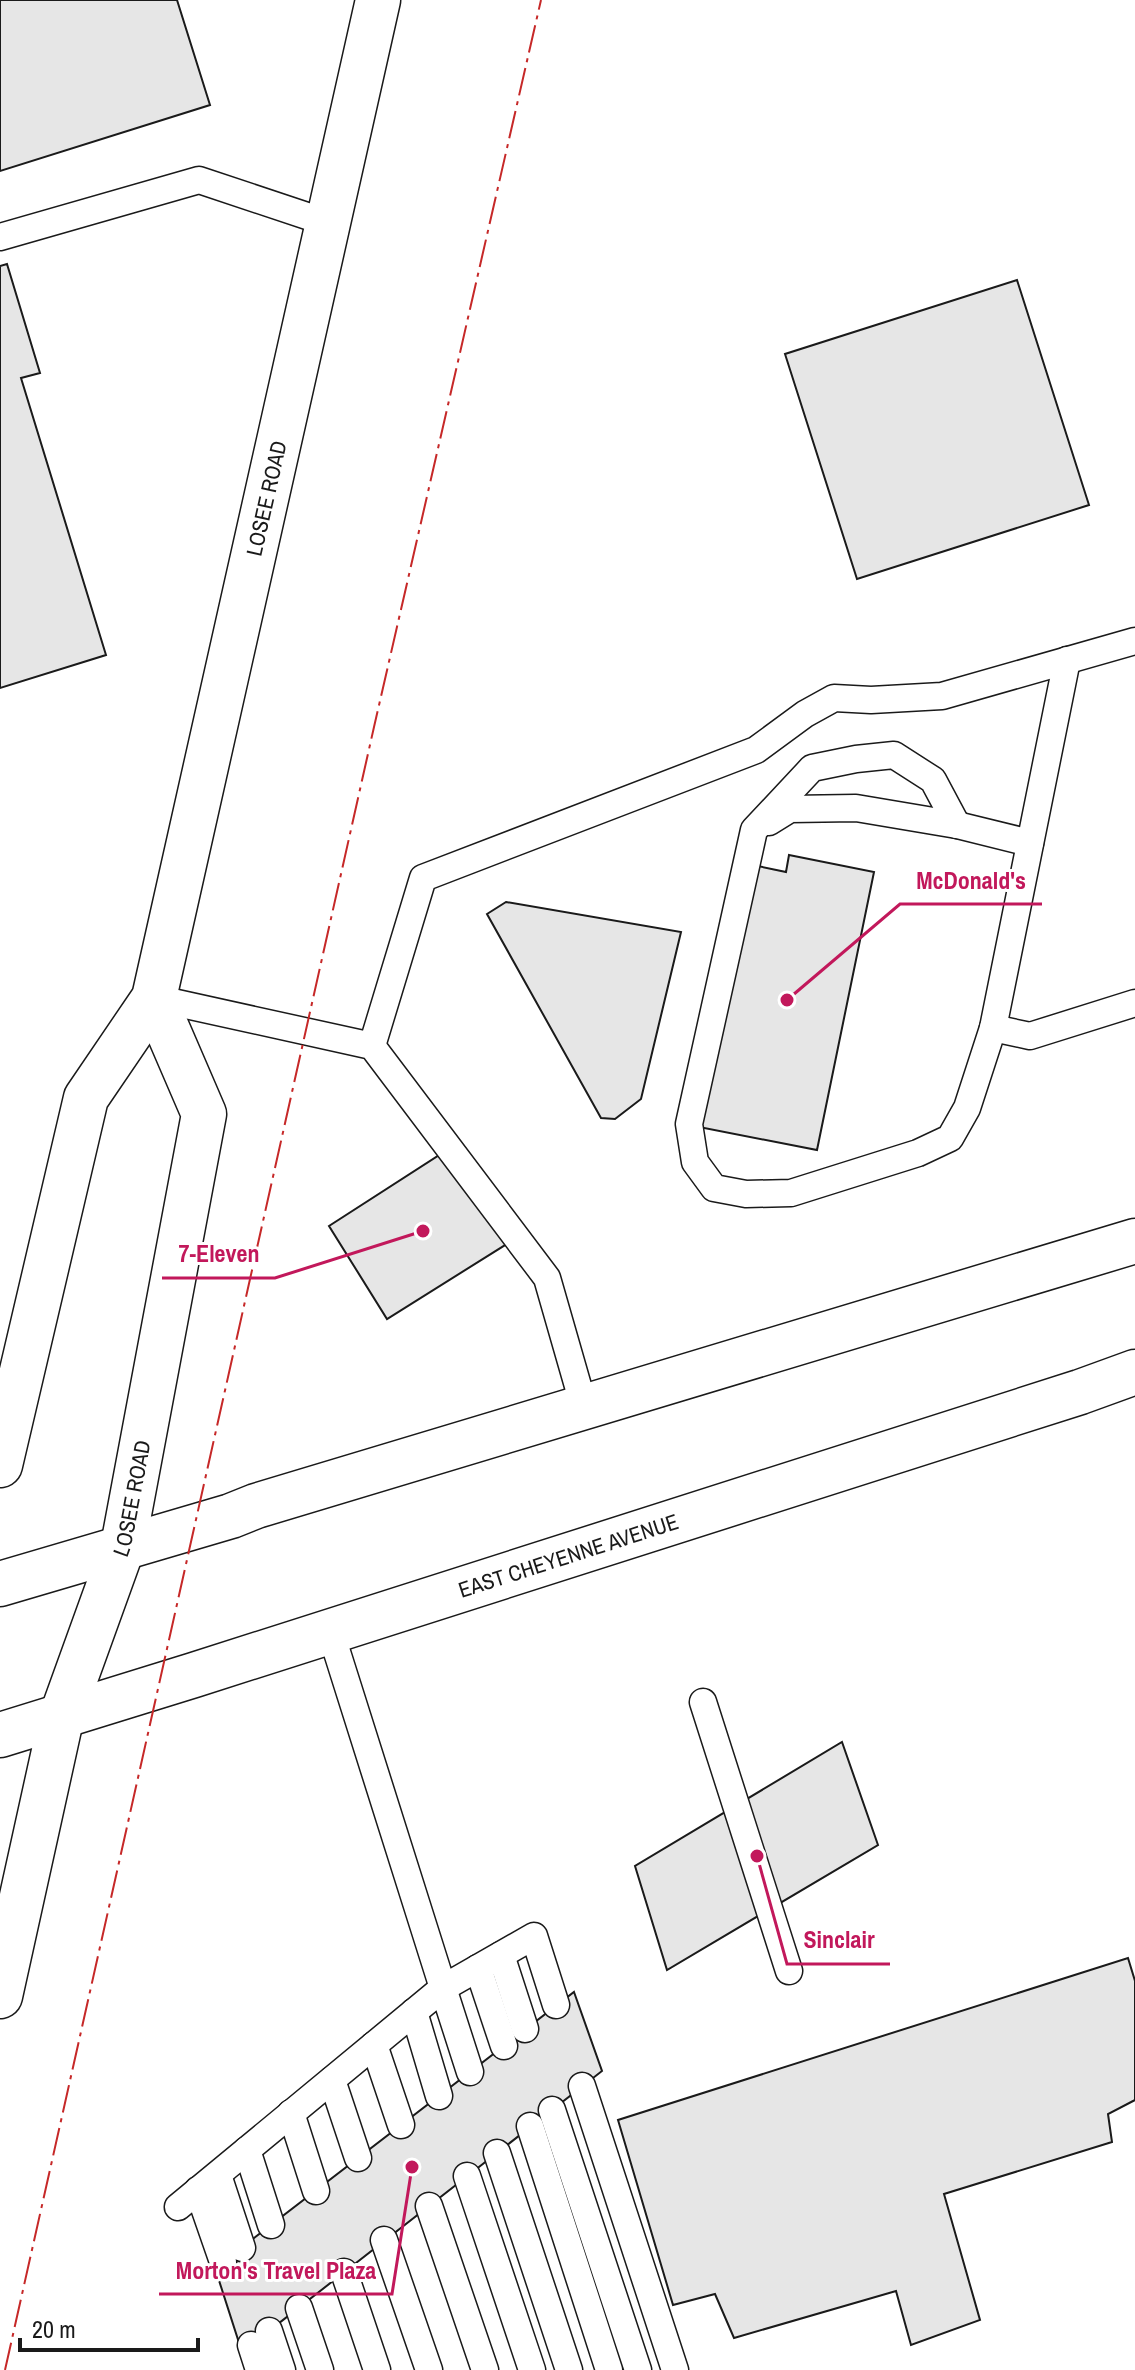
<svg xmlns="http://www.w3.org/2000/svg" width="1135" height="2370" viewBox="0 0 1135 2370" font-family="'Archivo Narrow',sans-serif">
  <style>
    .building { fill: #e6e6e6; stroke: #1a1a1a; stroke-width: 2 }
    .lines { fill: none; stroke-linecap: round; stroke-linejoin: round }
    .service-casing { stroke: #1a1a1a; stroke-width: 29 }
    .secondary-casing { stroke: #1a1a1a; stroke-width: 47 }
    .primary-casing { stroke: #1a1a1a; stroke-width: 47 }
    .service { stroke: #fff; stroke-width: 26 }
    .secondary { stroke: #fff; stroke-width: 44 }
    .primary { stroke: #fff; stroke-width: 44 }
    .power { stroke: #c62828; stroke-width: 2; stroke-dasharray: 28 6 4 6; stroke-linecap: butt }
    .labels { text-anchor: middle; stroke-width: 6; stroke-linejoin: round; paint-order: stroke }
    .street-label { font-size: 22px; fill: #1a1a1a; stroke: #fff }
    .leader { fill: none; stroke: #c2185b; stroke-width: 3 }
    .callout-dot { fill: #c2185b; stroke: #fff; stroke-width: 3 }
    .callout-label { font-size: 24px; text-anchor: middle; font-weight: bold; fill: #c2185b; stroke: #fff; stroke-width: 6; stroke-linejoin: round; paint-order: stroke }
  </style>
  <rect width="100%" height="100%" fill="#fff"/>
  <!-- building -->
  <g class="building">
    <path d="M0,0H177L210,105L0,171Z"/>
    <path d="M7,264L40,373L21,378L106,655L0,688V266Z"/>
    <path d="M1017,280L1089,505L857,579L785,354Z"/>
    <path d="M789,855L874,872L817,1150L699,1127L753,865L786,872Z"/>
    <path d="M506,902L681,932L641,1099L615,1119L601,1118L487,914Z"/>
    <path d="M458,1143L518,1237L387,1319L329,1226Z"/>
    <path d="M842,1742L878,1845L667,1970L635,1866Z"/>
    <path d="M1128,1958L1135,1981V2100L1108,2114L1112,2142L944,2194L980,2320L911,2345L896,2291L734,2338L715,2294L673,2305L618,2120Z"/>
    <path d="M574,1992L602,2071L242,2352L215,2268Z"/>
  </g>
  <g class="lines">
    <!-- service casing -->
    <g class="service-casing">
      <g id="service">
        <path d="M0,237L199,180L328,223"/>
        <path d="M769,822L790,809L856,808L957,825L1030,843"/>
        <path d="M957,825L933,780L894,755L856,759L812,768L754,830L689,1124L695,1162L714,1188L746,1194L791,1193L918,1153L950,1138L967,1108L993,1028L1067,660"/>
        <path d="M154,998L372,1046L547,1278L584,1407"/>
        <path d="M993,1028L1030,1036L1135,1003"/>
        <path d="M372,1046L423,878L756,750L805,714L834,698L871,700L942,696L1135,641"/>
        <path d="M330,1630L443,1988L534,1936L556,2005"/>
        <path d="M703,1702L789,1971"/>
        <path d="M501,1955L525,2029"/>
        <path d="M478,1968L504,2046"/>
        <path d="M414,2012L439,2096"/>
        <path d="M374,2045L401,2125"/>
        <path d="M332,2080L358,2158"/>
        <path d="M582,2086L675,2370"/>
        <path d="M552,2110L638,2370"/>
        <path d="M291,2113L316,2191"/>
        <path d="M530,2126L609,2370"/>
        <path d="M247,2150L271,2225"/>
        <path d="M497,2153L569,2370"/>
        <path d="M218,2175L242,2248"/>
        <path d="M467,2176L532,2370"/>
        <path d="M198,2190L223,2262"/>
        <path d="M429,2206L485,2370"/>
        <path d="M178,2207L443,1988L470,2072"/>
        <path d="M384,2240L429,2370"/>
        <path d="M344,2272L377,2370"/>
        <path d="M299,2308L320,2370"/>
        <path d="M269,2331L282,2370"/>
        <path d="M251,2345L259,2370"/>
      </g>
    </g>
    <!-- secondary casing -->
    <g class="secondary-casing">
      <g id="secondary">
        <path id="s1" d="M0,1465L86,1098L154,998L378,0"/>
        <path id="s2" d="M0,1996L62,1715L123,1546L204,1114L154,998"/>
      </g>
    </g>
    <!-- primary casing -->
    <g class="primary-casing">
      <g id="primary">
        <path d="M0,1584L231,1516L256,1506L1135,1241"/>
        <path id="s3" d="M0,1735L194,1675L1080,1392L1135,1372"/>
      </g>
    </g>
    <!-- service -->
    <use href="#service" class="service"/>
    <!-- secondary -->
    <use href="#secondary" class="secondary"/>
    <!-- primary -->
    <use href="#primary" class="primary"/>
    <!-- power -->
    <path class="power" d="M5,2370L374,727L541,0"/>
  </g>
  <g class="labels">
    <!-- street labels -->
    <g class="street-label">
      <text dy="8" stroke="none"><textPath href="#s1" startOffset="1010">LOSEE ROAD</textPath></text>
      <text dy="8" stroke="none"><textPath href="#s2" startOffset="516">LOSEE ROAD</textPath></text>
      <text dy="8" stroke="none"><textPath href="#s3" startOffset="596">EAST CHEYENNE AVENUE</textPath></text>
    </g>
  </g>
  <!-- callouts -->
  <path class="leader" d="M787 1000L900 904H1042M423 1231L275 1278H162M757 1856L787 1964H890M412 2167L392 2294H159"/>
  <g class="callout-dot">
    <circle cx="787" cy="1000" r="8"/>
    <circle cx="423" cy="1231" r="8"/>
    <circle cx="757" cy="1856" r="8"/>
    <circle cx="412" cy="2167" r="8"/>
  </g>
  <g class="callout-label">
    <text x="971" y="889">McDonald's</text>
    <text x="219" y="1262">7-Eleven</text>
    <text x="839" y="1948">Sinclair</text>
    <text x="276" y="2279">Morton's Travel Plaza</text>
  </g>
  <!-- scale -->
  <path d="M20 2338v12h178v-12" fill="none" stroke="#1a1a1a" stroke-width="4"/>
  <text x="32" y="2338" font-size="24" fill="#1a1a1a" stroke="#ffffff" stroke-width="6" paint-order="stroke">20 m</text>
</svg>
